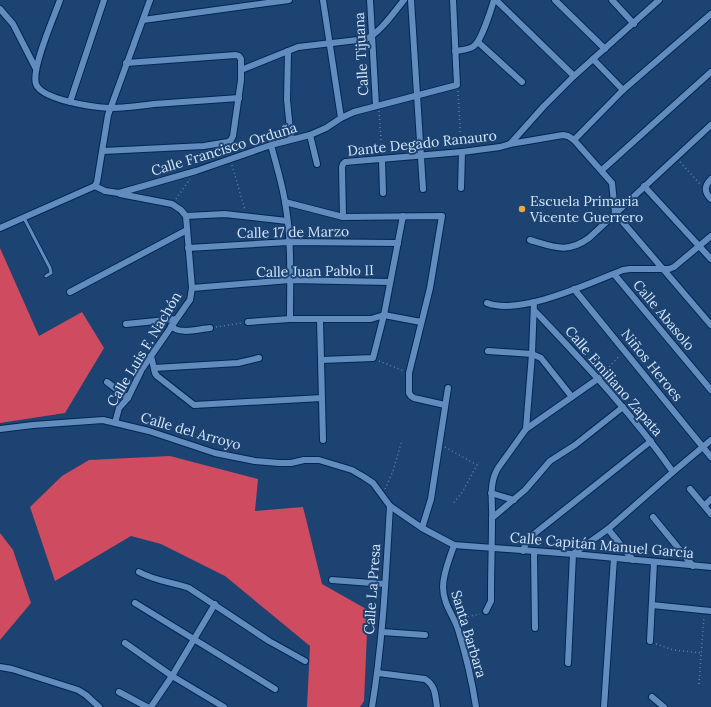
<svg xmlns="http://www.w3.org/2000/svg" width="711" height="707" viewBox="0 0 711 707" font-family="Lora,serif">
  <style>
    .forest { fill: #cf4b60 }
    .lines { fill: none; stroke-linecap: round; stroke-linejoin: round }
    .service-casing { stroke: #002854; stroke-width: 4.5 }
    .minor-casing { stroke: #002854; stroke-width: 8 }
    .path { stroke: #6281a6; stroke-width: 1.5; stroke-dasharray: 1 3; stroke-linecap: butt }
    .service { stroke: #628bbe; stroke-width: 3 }
    .minor { stroke: #628bbe; stroke-width: 6 }
    .poi-dot { fill: #eda83c; stroke: #1c4371; stroke-width: 1.5 }
    .labels { text-anchor: middle; stroke-width: 4; stroke-linejoin: round; paint-order: stroke }
    .street-label { font-size: 14px; fill: #d4e6fc; stroke: #1c4371 }
    .poi-label { font-size: 14px; fill: #d4e6fc; stroke: #1c4371; text-anchor: start }
  </style>
  <rect width="100%" height="100%" fill="#1c4371"/>
  <!-- forest -->
  <g class="forest">
    <path d="M0,248L39,336L82,312L104,348L65,413L0,423Z"/>
    <path d="M170,456L258,479L255,511L303,507L322,584L368,610L364,701L360,707H307L310,646L225,576L161,544L131,536L55,581L30,507L62,476L89,460Z"/>
    <path d="M0,533L13,550L31,603L0,640Z"/>
  </g>
  <g class="lines">
    <!-- service casing -->
    <g class="service-casing">
      <path id="service" d="M24,218L50,268L51,273L46,276"/>
    </g>
    <!-- minor casing -->
    <g class="minor-casing">
      <g id="minor">
        <path d="M60,0C54,17 31,69 36,84C42,100 93,107 109,108C124,108 139,106 154,104C182,102 210,100 239,98"/>
        <path d="M323,0L341,118"/>
        <path d="M370,0L376,106"/>
        <path d="M411,0L423,189"/>
        <path d="M496,0L574,76"/>
        <path d="M555,0L605,49"/>
        <path d="M612,0L634,24"/>
        <path d="M0,9L13,24L36,69"/>
        <path d="M143,20L289,0"/>
        <path d="M478,42L522,82"/>
        <path d="M288,51L287,100L291,139"/>
        <path d="M455,51C461,50 469,50 474,46C481,41 491,10 494,0"/>
        <path d="M593,59L623,90"/>
        <path d="M241,70L298,47L366,39C380,33 394,12 404,0"/>
        <path d="M70,102L104,0"/>
        <path d="M310,135L317,164"/>
        <path d="M574,140L623,90L711,14"/>
        <path d="M510,144L544,106L574,76L659,0"/>
        <path d="M271,145C276,164 282,183 285,202C292,240 290,281 290,319"/>
        <path d="M103,151L204,146L228,142L231,140L233,136L241,80V59L239,56L236,55L126,63"/>
        <path d="M382,160L383,193"/>
        <path d="M602,170L711,72"/>
        <path d="M711,179C704,186 704,192 711,199"/>
        <path d="M95,186L105,191L119,193L196,171L271,145L310,135L326,128L341,118L354,112L457,85L453,0"/>
        <path d="M95,186L97,182L108,115L150,0"/>
        <path d="M644,186L711,259"/>
        <path d="M461,188L462,152"/>
        <path d="M285,202L343,217L442,216L430,288L409,373V393L411,396L414,398L445,405"/>
        <path d="M615,213L711,325"/>
        <path d="M186,216L225,214L287,221"/>
        <path d="M343,217L342,167L343,164L345,162L462,152L500,147L510,144L563,135L568,136L574,140L612,183L615,213"/>
        <path d="M0,228L95,186"/>
        <path d="M530,240C554,247 567,254 589,238L711,125"/>
        <path d="M188,248L289,242L398,243"/>
        <path d="M614,274L711,390"/>
        <path d="M192,288L290,280L390,282"/>
        <path d="M574,289L711,457"/>
        <path d="M70,292L187,230"/>
        <path d="M487,303C520,316 590,283 623,270L630,269H669L674,267L711,236"/>
        <path d="M534,310C583,362 632,413 673,472"/>
        <path d="M320,320L323,440"/>
        <path d="M248,322L290,319H371L384,315L421,322"/>
        <path d="M126,324L176,319"/>
        <path d="M171,326C180,335 198,329 210,328"/>
        <path d="M488,351L532,354L541,358L572,397"/>
        <path d="M151,356L155,373L157,376L194,405L322,398"/>
        <path d="M321,360L373,358L384,315L403,216"/>
        <path d="M154,368L238,363L259,358"/>
        <path d="M107,382L128,398"/>
        <path d="M115,423L119,408L128,398L142,369L187,304L190,300L192,288L186,216L181,210L172,204L120,194"/>
        <path d="M0,429L33,425L103,420L149,431L215,453L255,461L279,463H291L304,460H319L352,470L364,477L373,483L390,506L422,528L454,545L573,554L711,567"/>
        <path d="M526,429L599,378"/>
        <path d="M690,489L711,514"/>
        <path d="M491,493L514,500"/>
        <path d="M705,505L711,499"/>
        <path d="M653,517L693,566"/>
        <path d="M492,518L525,490L550,461L575,445L623,407"/>
        <path d="M422,528L431,499L448,388"/>
        <path d="M608,529L633,560"/>
        <path d="M454,545C450,558 443,573 443,587C443,603 453,615 458,629C466,655 472,681 476,707"/>
        <path d="M523,551L526,543L529,538L651,441"/>
        <path d="M534,552L535,628"/>
        <path d="M139,572C155,581 172,582 189,588L269,641L305,661"/>
        <path d="M332,580L385,584"/>
        <path d="M135,603L275,689"/>
        <path d="M652,605L711,611"/>
        <path d="M486,611L491,601V594C491,569 492,545 492,520C493,502 488,485 498,468L526,429L532,354L534,302"/>
        <path d="M382,632L425,635"/>
        <path d="M650,641L654,562"/>
        <path d="M125,643L172,676L224,707"/>
        <path d="M568,663L573,554L608,529L673,472L711,440"/>
        <path d="M0,667L12,669L78,690L86,695L99,707"/>
        <path d="M378,673L425,679C436,686 435,695 437,707"/>
        <path d="M119,692L147,707"/>
        <path d="M652,697L664,707"/>
        <path d="M151,707L172,676L215,604"/>
        <path d="M372,707C383,641 386,573 390,506"/>
        <path d="M604,707L614,558"/>
      </g>
    </g>
    <!-- path -->
    <g class="path">
      <path d="M458,91L461,145"/>
      <path d="M379,111L382,153"/>
      <path d="M680,162L700,184"/>
      <path d="M232,165L245,210"/>
      <path d="M176,199L190,179"/>
      <path d="M216,327L242,323"/>
      <path d="M379,361L404,371"/>
      <path d="M604,373L620,355"/>
      <path d="M445,447L477,465L463,491L452,505"/>
      <path d="M385,489L393,471L402,440"/>
      <path d="M460,618L480,614"/>
      <path d="M656,644L673,650L701,653"/>
      <path d="M699,684L704,616"/>
    </g>
    <!-- service -->
    <use href="#service" class="service"/>
    <!-- minor -->
    <use href="#minor" class="minor"/>
  </g>
  <!-- markers -->
  <circle class="poi-dot" cx="522" cy="209" r="4"/>
  <g class="labels">
    <!-- street labels -->
    <g class="street-label">
      <text transform="translate(361 54) rotate(-93)" y="5">Calle Tijuana</text>
      <text transform="translate(422 143) rotate(-6)" y="5">Dante Degado Ranauro</text>
      <text transform="translate(224 149) rotate(-17)" y="5">Calle Francisco Orduña</text>
      <text transform="translate(293 232) rotate(-1)" y="5">Calle 17 de Marzo</text>
      <text transform="translate(315 271) rotate(-1)" y="5">Calle Juan Pablo II</text>
      <text transform="translate(664 315) rotate(50)" y="5">Calle Abasolo</text>
      <text transform="translate(144 349) rotate(-59)" y="5">Calle Luis F. Nachón</text>
      <text transform="translate(652 365) rotate(51)" y="5">Niños Heroes</text>
      <text transform="translate(614 381) rotate(49)" y="5">Calle Emiliano Zapata</text>
      <text transform="translate(191 431) rotate(16)" y="5">Calle del Arroyo</text>
      <text transform="translate(602 545) rotate(5)" y="5">Calle Capitán Manuel García</text>
      <text transform="translate(372 589) rotate(-86)" y="5">Calle La Presa</text>
      <text transform="translate(469 634) rotate(73)" y="5">Santa Barbara</text>
    </g>
    <!-- poi labels -->
    <g class="poi-label">
      <text x="530" y="206">Escuela Primaria<tspan x="530" dy="16">Vicente Guerrero</tspan></text>
    </g>
  </g>
</svg>
